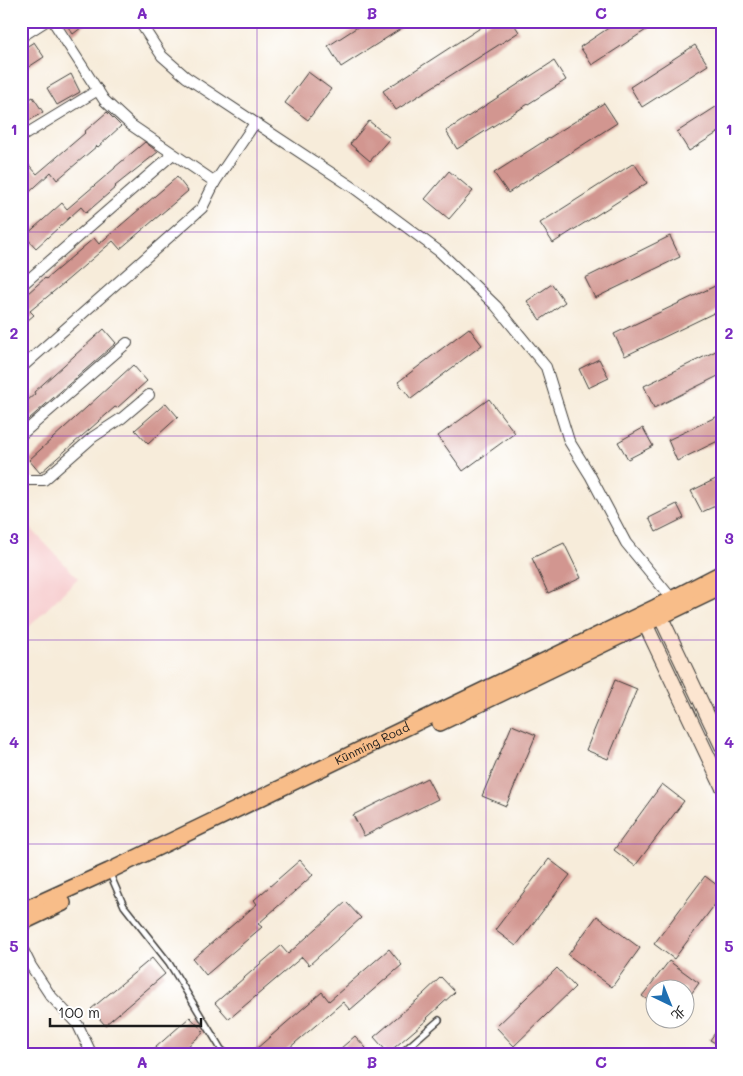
<svg xmlns="http://www.w3.org/2000/svg" width="743" height="1076" viewBox="0 0 743 1076" font-family="Mali,'LXGW WenKai TC',sans-serif">
  <style>
    .built { fill: #f7cfd0 }
    .building { fill: #d29690 }
    .lines { fill: none; stroke-linecap: round; stroke-linejoin: round }
    .lane-casing { stroke: #3d3b38; stroke-width: 8 }
    .street-casing { stroke: #3d3b38; stroke-width: 12 }
    .secondary-casing { stroke: #3d3b38; stroke-width: 16 }
    .primary-casing { stroke: #3d3b38; stroke-width: 18 }
    .lane { stroke: #fff; stroke-width: 5 }
    .street { stroke: #fff; stroke-width: 10 }
    .secondary { stroke: #fce5d0; stroke-width: 14 }
    .primary { stroke: #f8bd89; stroke-width: 15 }
    .grid { fill: none; stroke: #7b2cbf; stroke-width: 1; stroke-opacity: 0.55 }
    .labels { text-anchor: middle; stroke-width: 5; stroke-linejoin: round; paint-order: stroke }
    .street-label { font-size: 12px; fill: #1c1c1c; stroke: #fff }
    .neatline { fill: none; stroke: #7b2cbf; stroke-width: 2 }
    .grid-label { font-size: 16px; text-anchor: middle; font-weight: bold; fill: #7b2cbf }
  </style>
  <rect width="100%" height="100%" fill="#fff"/>
  <filter id="ink" filterUnits="userSpaceOnUse"><feTurbulence type="fractalNoise" baseFrequency=".02" numOctaves="2"/><feDisplacementMap in="SourceGraphic" scale="10" xChannelSelector="R" yChannelSelector="G"/><feConvolveMatrix kernelMatrix="1 2 1 2 8 2 1 2 1" color-interpolation-filters="sRGB"/></filter>
  <filter id="wash" filterUnits="userSpaceOnUse"><feTurbulence type="fractalNoise" baseFrequency=".0096" numOctaves="4" result="noise"/><feDisplacementMap in="SourceGraphic" scale="20" xChannelSelector="R" yChannelSelector="G"/><feGaussianBlur stdDeviation="1.12" result="paint"/><feColorMatrix in="noise" values="0 0 0 0 0 0 0 0 0 0 0 0 0 0 0 0 0 1.4 0 .05"/><feComposite in="paint" operator="in"/></filter>
  <g filter="url(#wash)">
    <rect width="100%" height="100%" fill="#f7ecda"/>
    <!-- built -->
    <path class="built" d="M21,518L78,578L21,635Z"/>
    <g id="blocks">
      <!-- building -->
      <g class="building">
        <path d="M64,21H90L73,34Z"/>
        <path d="M367,21H413L341,67L328,46Z"/>
        <path d="M491,21H512L519,32L396,110L383,91Z"/>
        <path d="M619,21H660L592,65L580,47Z"/>
        <path d="M34,42L44,57L21,72V50Z"/>
        <path d="M695,45L708,65L642,107L630,87Z"/>
        <path d="M554,61L566,80L457,149L446,131Z"/>
        <path d="M308,72L331,89L308,120L285,103Z"/>
        <path d="M71,74L80,92L57,105L47,88Z"/>
        <path d="M33,97L43,112L21,126V104Z"/>
        <path d="M604,103L617,123L508,193L494,173Z"/>
        <path d="M722,103V130L689,151L677,132Z"/>
        <path d="M107,112L121,126L98,147L97,146L57,180L51,172L21,200V173L29,165L37,174L85,133L84,132Z"/>
        <path d="M369,121L390,138L370,161L350,144Z"/>
        <path d="M145,142L158,152L115,186L116,187L86,213L81,207L36,248L25,236L62,203L67,209L115,168V167Z"/>
        <path d="M634,163L647,183L553,243L540,223Z"/>
        <path d="M449,171L473,191L449,219L425,199Z"/>
        <path d="M177,177L188,191L120,249L113,241L64,283L30,311L34,315L21,326V301L29,294L28,293L45,278L46,279L94,238L99,244Z"/>
        <path d="M670,236L680,257L595,298L585,278Z"/>
        <path d="M552,284L565,302L540,320L527,301Z"/>
        <path d="M715,286L722,300V309L625,356L614,334Z"/>
        <path d="M469,328L482,345L411,399L398,382Z"/>
        <path d="M104,329L116,343L21,426V406L35,394L34,392Z"/>
        <path d="M722,348V374L654,408L644,386Z"/>
        <path d="M599,359L609,378L588,388L579,369Z"/>
        <path d="M133,365L147,381L117,408L115,407L40,473L29,460Z"/>
        <path d="M489,399L515,433L463,471L438,436Z"/>
        <path d="M166,403L178,417L148,444L135,430Z"/>
        <path d="M722,414V439L677,461L668,440Z"/>
        <path d="M643,428L653,446L628,459L618,442Z"/>
        <path d="M722,476V503L702,512L691,491Z"/>
        <path d="M677,504L684,518L656,532L649,518Z"/>
        <path d="M564,543L581,578L548,593L532,558Z"/>
        <path d="M615,680L637,689L608,759L586,750Z"/>
        <path d="M512,725L536,735L506,806L482,796Z"/>
        <path d="M427,778L438,799L364,836L353,815Z"/>
        <path d="M662,784L684,801L635,866L614,850Z"/>
        <path d="M549,859L570,875L516,946L495,930Z"/>
        <path d="M300,860L313,875L258,924L262,927L206,975L193,959L257,904L254,900Z"/>
        <path d="M705,876L722,889V895L674,959L654,944Z"/>
        <path d="M346,902L361,918L309,965L302,957L229,1019L215,1003L281,946L288,954Z"/>
        <path d="M597,916L640,948L612,987L568,955Z"/>
        <path d="M389,949L402,965L350,1010L343,1002L281,1055H249L322,992L329,1001Z"/>
        <path d="M152,958L165,974L105,1025L91,1009Z"/>
        <path d="M669,961L699,983L686,1001V988H656V1006L642,996Z"/>
        <path d="M557,968L575,987L514,1046L496,1027Z"/>
        <path d="M441,977L455,992L427,1018L428,1019L388,1053L374,1037L424,994H423Z"/>
        <path d="M190,1017L204,1032L178,1055H147Z"/>
        <path d="M722,1023V1047L710,1040Z"/>
        <path d="M355,1036L366,1048L359,1055H333Z"/>
      </g>
    </g>
  </g>
  <g filter="url(#ink)">
    <use href="#blocks" fill-opacity="0" stroke="#3d3b38" stroke-width="1"/>
    <g class="lines">
      <!-- lane casing -->
      <g class="lane-casing">
        <g id="lane">
          <path d="M110,874L124,906L169,963L221,1049L228,1055"/>
          <path d="M399,1055L439,1020"/>
        </g>
      </g>
      <!-- street casing -->
      <g class="street-casing">
        <g id="street">
          <path d="M53,21L104,100L131,125L215,182"/>
          <path d="M139,21L162,56L186,77L354,188L440,252L496,306L546,367L569,441L590,475L626,543L672,599L673,604"/>
          <path d="M21,37L46,21"/>
          <path d="M21,137L98,90"/>
          <path d="M21,286L173,154"/>
          <path d="M21,368L202,208L215,182L255,123"/>
          <path d="M21,435L127,343"/>
          <path d="M21,482L26,480H44L93,437L122,418L149,395"/>
          <path d="M21,946L31,966L50,995L78,1025L92,1055"/>
        </g>
      </g>
      <!-- secondary casing -->
      <g class="secondary-casing">
        <g id="secondary">
          <path d="M656,607L722,746"/>
          <path d="M641,615L722,786"/>
        </g>
      </g>
      <!-- primary casing -->
      <g class="primary-casing">
        <g id="primary">
          <path d="M440,723L722,587"/>
          <path id="s1" d="M21,911L109,871L656,607L722,573"/>
          <path d="M21,923L63,903"/>
        </g>
      </g>
      <!-- lane -->
      <use href="#lane" class="lane"/>
      <!-- street -->
      <use href="#street" class="street"/>
      <!-- secondary -->
      <use href="#secondary" class="secondary"/>
      <!-- primary -->
      <use href="#primary" class="primary"/>
    </g>
  </g>
  <!-- grid -->
  <path class="grid" d="M257,21V1055M486,21V1055M21,232H722M21,436H722M21,640H722M21,844H722"/>
  <g class="labels">
    <!-- street labels -->
    <g class="street-label">
      <text dy="4" stroke="none"><textPath href="#s1" startOffset="389">Kūnmíng Road</textPath></text>
    </g>
  </g>
  <!-- margin -->
  <rect width="743" height="1076" fill="none" stroke="#fff" stroke-width="55"/>
  <!-- north arrow -->
  <g transform="translate(670 1004) rotate(137)"><circle r="24" fill="#ffffff" stroke="#a4a4a4"/>
  <path d="M0-4L9 19L0 12L-9 19Z" fill="#1f6fb2"/>
  <text y="-8" font-size="14" font-weight="bold" text-anchor="middle" fill="#1c1c1c">北</text>
  </g>
  <!-- scale -->
  <path d="M50 1018v8h151v-8" fill="none" stroke="#1c1c1c" stroke-width="2.5"/>
  <text x="58" y="1018" font-size="15" fill="#1c1c1c" stroke="#ffffff" stroke-width="4" paint-order="stroke">100 m</text>
  <rect x="28" y="28" width="688" height="1020" class="neatline"/>
  <g class="grid-label">
    <text x="142" y="19">A</text>
    <text x="372" y="19">B</text>
    <text x="601" y="19">C</text>
    <text x="14" y="135">1</text>
    <text x="729" y="135">1</text>
    <text x="14" y="339">2</text>
    <text x="729" y="339">2</text>
    <text x="14" y="544">3</text>
    <text x="729" y="544">3</text>
    <text x="14" y="748">4</text>
    <text x="729" y="748">4</text>
    <text x="14" y="952">5</text>
    <text x="729" y="952">5</text>
    <text x="142" y="1068">A</text>
    <text x="372" y="1068">B</text>
    <text x="601" y="1068">C</text>
  </g>
</svg>
